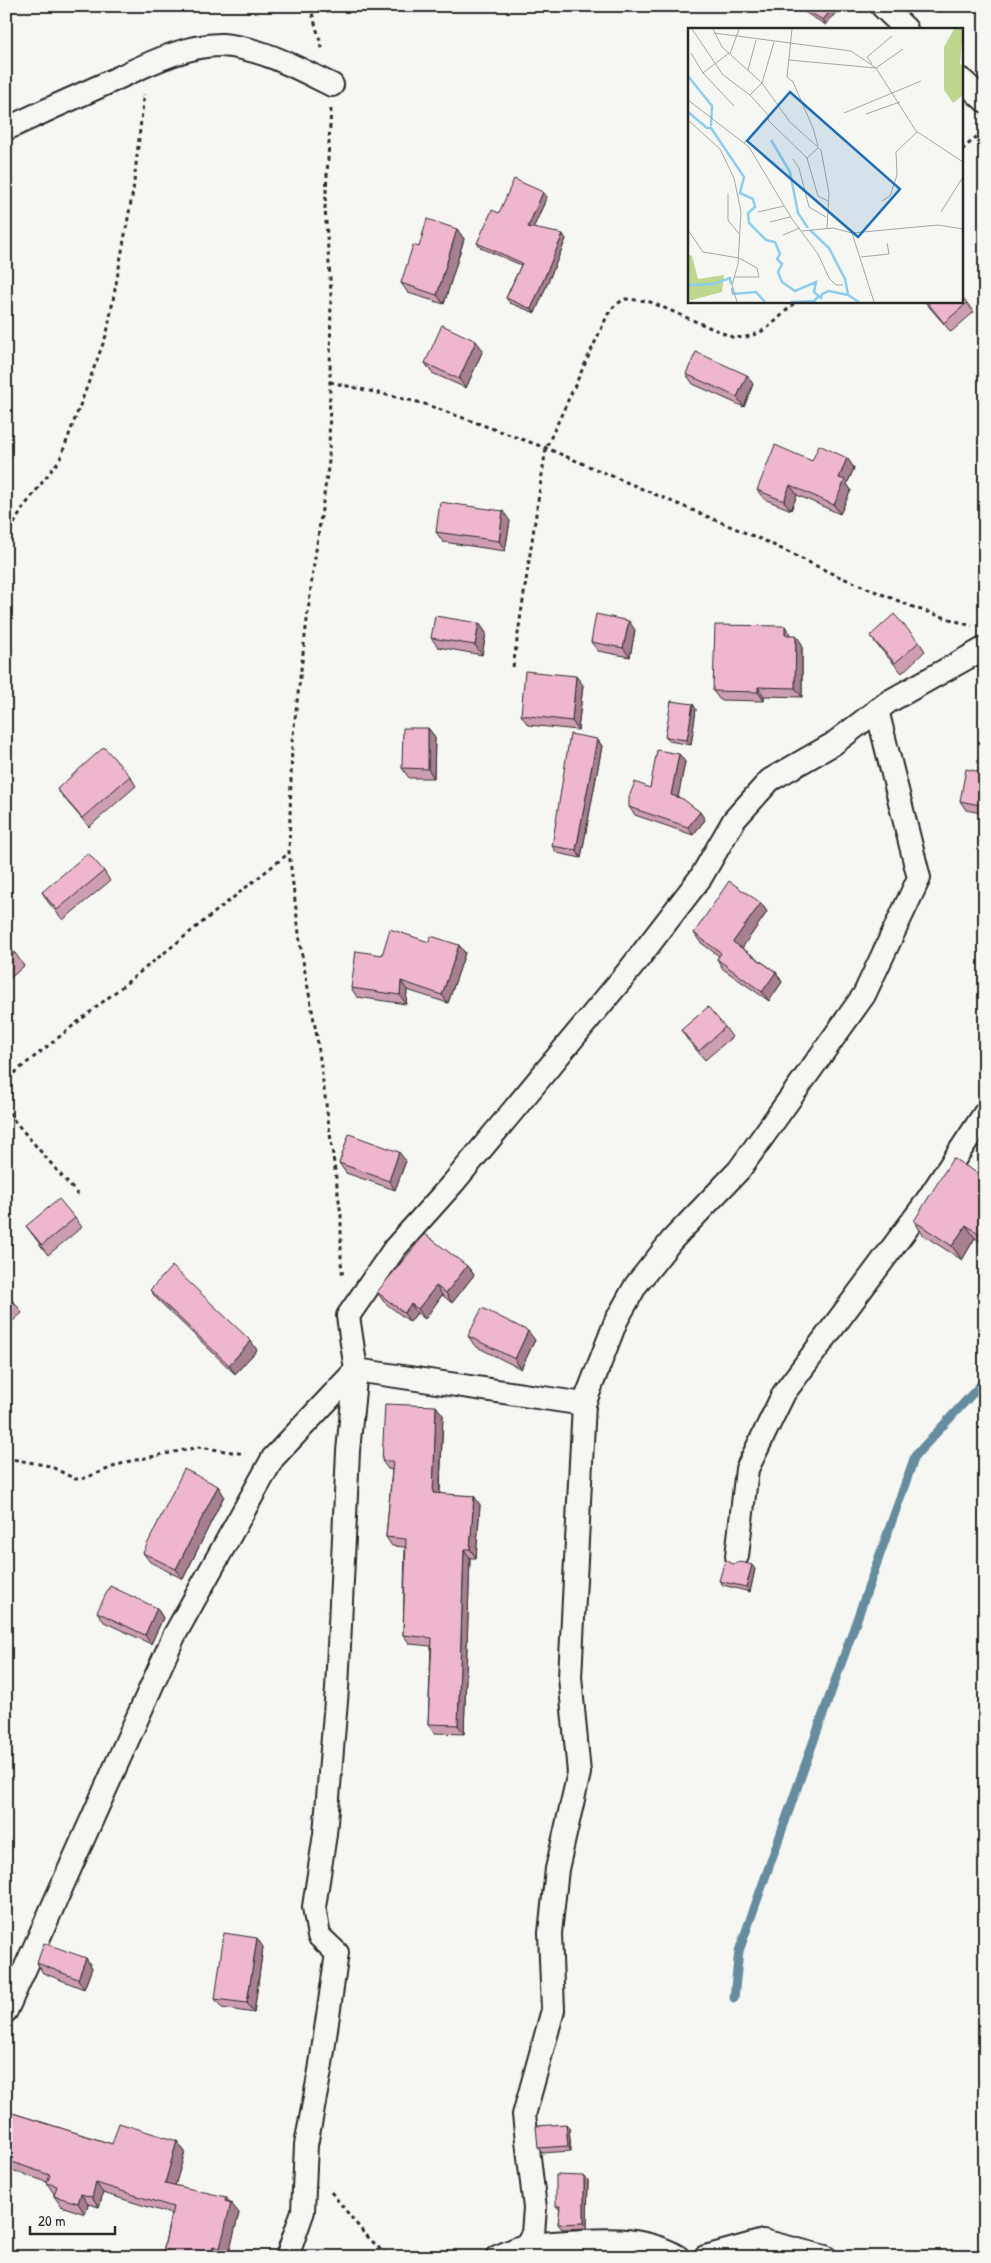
<svg xmlns="http://www.w3.org/2000/svg" width="991" height="2263" viewBox="0 0 991 2263" font-family="'Patrick Hand',sans-serif">
  <style>
    .lines { fill: none; stroke-linecap: round; stroke-linejoin: round }
    .stream { stroke: #668ca0; stroke-width: 9 }
    .street-casing { stroke: #2b2b2b; stroke-width: 26 }
    .path { stroke: #2b2b2b; stroke-width: 3; stroke-dasharray: 4 4; stroke-linecap: butt }
    .street { stroke: #f6f6f2; stroke-width: 22 }
    .wall { fill: #cd9db1; stroke: #2b2b2b }
    .shaded-wall { fill: #a78090; stroke: #2b2b2b }
    .building { fill: #eeb7ce; stroke: #2b2b2b }
    .inset-river { fill: none; stroke: #8dcdee; stroke-width: 2.5 }
    .inset-road { fill: none; stroke: #a5a5a2; stroke-width: 1 }
    .view { fill: #1f6fb2; fill-opacity: 0.15; stroke: #1f6fb2; stroke-width: 2.5 }
    .inset-edge { fill: none; stroke: #2b2b2b; stroke-width: 2.5 }
  </style>
  <rect width="100%" height="100%" fill="#f6f6f2"/>
  <filter id="ink" filterUnits="userSpaceOnUse"><feTurbulence type="fractalNoise" baseFrequency=".02" numOctaves="2"/><feDisplacementMap in="SourceGraphic" scale="10" xChannelSelector="R" yChannelSelector="G"/><feConvolveMatrix kernelMatrix="1 2 1 2 8 2 1 2 1" color-interpolation-filters="sRGB"/></filter>
  <g filter="url(#ink)">
    <g class="lines">
      <!-- stream -->
      <path class="stream" d="M734,1998L739,1951L915,1456L985,1380"/>
      <!-- street casing -->
      <g class="street-casing">
        <g id="street">
          <path d="M882,6L906,29"/>
          <path d="M962,80L985,101"/>
          <path d="M6,129C40,113 73,98 107,83C140,68 185,44 222,45C262,48 297,68 332,85"/>
          <path d="M356,1370L584,1404L616,1321L636,1285L672,1240L739,1170L864,995L919,878L877,710"/>
          <path d="M737,1556L747,1469L784,1393L922,1208L985,1113"/>
          <path d="M6,2011L174,1636L273,1458L356,1370"/>
          <path d="M526,2245C574,2243 634,2230 678,2257"/>
          <path d="M287,2257L303,2211L306,2145L320,2071L337,1953L319,1936L314,1907L325,1834L337,1689L348,1451L356,1370L348,1316L395,1248L454,1182L631,968L701,877L734,820L770,780L833,744L888,702L985,648"/>
          <path d="M497,2257L526,2245L533,2234L535,2208L524,2115L553,2010L550,1933L557,1869L579,1773L570,1677L584,1404"/>
          <path d="M705,2257L763,2241L825,2257"/>
        </g>
      </g>
      <!-- path -->
      <g class="path">
        <path d="M310,6L323,51"/>
        <path d="M331,109L325,208L331,292L329,461L313,571L292,743L289,852L301,950L317,1037L341,1215V1262L343,1278"/>
        <path d="M962,150L985,129"/>
        <path d="M330,382L422,403L546,448L765,541L833,574L918,609L972,626"/>
        <path d="M6,538L23,508L60,459L107,333L133,191L144,94"/>
        <path d="M513,667L546,448L608,314L615,305L625,299L648,301L732,337C761,341 777,319 796,301"/>
        <path d="M6,1087L14,1073L289,853"/>
        <path d="M6,1105L12,1118L78,1195"/>
        <path d="M6,1458L50,1466L75,1479H82L126,1462L199,1447L245,1454"/>
        <path d="M331,2192L363,2232L388,2257"/>
      </g>
      <!-- street -->
      <use href="#street" class="street"/>
    </g>
    <!-- wall -->
    <g class="wall">
      <path d="M794,6H841L826,25Z"/>
      <path d="M543,192L547,197L533,228L566,239L535,313L510,303L506,298L521,265L481,248L477,243L499,213Z"/>
      <path d="M457,229L464,239L444,304L408,293L401,283L419,247Z"/>
      <path d="M924,301H962L967,303L974,312L951,332Z"/>
      <path d="M483,350L466,388L432,373L425,363Z"/>
      <path d="M686,374L753,384L744,407L693,384Z"/>
      <path d="M847,458L854,468L847,484L851,490L840,514L797,495L791,510L764,499L757,490L812,461Z"/>
      <path d="M510,521L505,551L443,542L436,532Z"/>
      <path d="M479,623L486,633L482,655L438,647L431,638Z"/>
      <path d="M635,630L630,657L598,651L591,642Z"/>
      <path d="M791,635L802,644V697L764,696V701L720,700L713,691Z"/>
      <path d="M870,636L919,642L925,651L902,673L877,645Z"/>
      <path d="M583,685L578,730L528,725L521,715Z"/>
      <path d="M696,709L691,745L669,741L665,737Z"/>
      <path d="M428,728L435,737L434,778H409L402,768Z"/>
      <path d="M597,739L602,746L581,858L557,853L552,846Z"/>
      <path d="M679,754L685,762L678,797L700,812L705,820L693,835L635,815L629,807L650,788Z"/>
      <path d="M985,773V814L966,810L960,801Z"/>
      <path d="M130,776L136,786L89,827L64,798L57,789Z"/>
      <path d="M104,871L110,881L63,920L48,902L42,892Z"/>
      <path d="M761,903L767,912L742,948L776,972L782,982L769,1001L723,969L717,959L719,956L700,942L694,933Z"/>
      <path d="M429,942L459,945L465,953L448,1003L407,990L406,1004L357,997L351,988L382,955Z"/>
      <path d="M6,943L15,953L24,966L6,982Z"/>
      <path d="M725,1027L732,1037L705,1060L687,1039L681,1030Z"/>
      <path d="M406,1161L395,1190L346,1173L339,1163Z"/>
      <path d="M985,1178V1245L975,1238L962,1260L923,1235L914,1221Z"/>
      <path d="M75,1218L82,1227L48,1255L26,1226Z"/>
      <path d="M467,1266L474,1275L452,1303L442,1295L425,1319L417,1313L410,1322L384,1302L377,1292Z"/>
      <path d="M150,1290L257,1350L235,1374L157,1299Z"/>
      <path d="M6,1294L15,1303L22,1313L6,1327Z"/>
      <path d="M468,1336L535,1340L521,1369L475,1346Z"/>
      <path d="M443,1415L440,1494L474,1496L480,1505L476,1558H470L464,1734L435,1733L428,1724L431,1646L410,1644L403,1635L405,1547L392,1546L386,1537L392,1470L388,1469L382,1461Z"/>
      <path d="M218,1486L224,1496L183,1579L150,1562L143,1553Z"/>
      <path d="M733,1564L755,1569L750,1592L723,1585L719,1581Z"/>
      <path d="M157,1608L163,1618L151,1644L104,1622L97,1612Z"/>
      <path d="M263,1947L254,2013L222,2008L215,1999Z"/>
      <path d="M86,1958L92,1968L84,1989L43,1973L37,1963Z"/>
      <path d="M6,2111L112,2144L177,2141L185,2152L175,2185L229,2202L239,2213L228,2257H166L163,2252L171,2214L103,2193L99,2207L88,2204L85,2214L61,2206L54,2196V2194L47,2183V2182L6,2168Z"/>
      <path d="M566,2124L569,2128L571,2151L542,2153L538,2148Z"/>
      <path d="M584,2176L588,2180L587,2228L562,2229L558,2224L560,2210L556,2206Z"/>
    </g>
    <!-- shaded-wall -->
    <g class="shaded-wall">
      <path d="M834,6H841L826,25L823,20Z"/>
      <path d="M543,192L547,197L532,231L528,227Z"/>
      <path d="M457,229L464,239L444,304L437,295Z"/>
      <path d="M563,234L566,239L535,313L531,309Z"/>
      <path d="M476,341L483,350L466,388L459,379Z"/>
      <path d="M747,375L753,384L744,407L737,397Z"/>
      <path d="M847,458L854,468L847,484L851,490L840,514L834,505L839,478Z"/>
      <path d="M790,485L797,495L791,510L784,501Z"/>
      <path d="M503,511L510,521L505,551L499,541Z"/>
      <path d="M629,621L635,630L630,657L623,648Z"/>
      <path d="M479,623L486,633L482,655L475,645Z"/>
      <path d="M785,626L792,636L785,635Z"/>
      <path d="M796,635L802,644V697L795,688Z"/>
      <path d="M576,676L583,685L578,730L572,721Z"/>
      <path d="M758,687L764,696V701L758,692Z"/>
      <path d="M693,704L696,709L691,745L687,740Z"/>
      <path d="M428,728L435,737L434,778L428,769Z"/>
      <path d="M597,739L602,746L581,858L576,850Z"/>
      <path d="M679,754L685,762L677,803L671,795Z"/>
      <path d="M700,812L705,820L693,835L688,827Z"/>
      <path d="M761,903L767,912L740,951L733,942Z"/>
      <path d="M459,945L465,953L448,1003L442,995Z"/>
      <path d="M776,972L782,982L769,1001L762,992Z"/>
      <path d="M401,981L407,990L406,1004L400,995Z"/>
      <path d="M399,1152L406,1161L395,1190L389,1181Z"/>
      <path d="M985,1195V1206L981,1200Z"/>
      <path d="M966,1225L975,1238L962,1260L952,1246Z"/>
      <path d="M985,1227V1241L980,1234Z"/>
      <path d="M467,1266L474,1275L452,1303L446,1293Z"/>
      <path d="M436,1286L442,1295L425,1319L418,1309Z"/>
      <path d="M411,1304L417,1313L410,1322L404,1313Z"/>
      <path d="M528,1331L535,1340L521,1369L515,1359Z"/>
      <path d="M251,1341L257,1350L235,1374L229,1365Z"/>
      <path d="M436,1406L443,1415L439,1502L433,1493Z"/>
      <path d="M218,1486L224,1496L183,1579L176,1569Z"/>
      <path d="M474,1496L480,1505L476,1558L470,1549Z"/>
      <path d="M464,1549L470,1558L464,1734L458,1725Z"/>
      <path d="M752,1565L755,1569L750,1592L746,1587Z"/>
      <path d="M157,1608L163,1618L151,1644L145,1635Z"/>
      <path d="M257,1938L263,1947L254,2013L247,2003Z"/>
      <path d="M86,1958L92,1968L84,1989L78,1979Z"/>
      <path d="M566,2124L569,2128L571,2151L568,2146Z"/>
      <path d="M177,2141L185,2152L173,2193L165,2183Z"/>
      <path d="M584,2176L588,2180L587,2228L584,2223Z"/>
      <path d="M96,2183L103,2193L99,2207L92,2197Z"/>
      <path d="M81,2194L88,2204L85,2214L78,2203Z"/>
      <path d="M226,2197L231,2204V2203L239,2213L228,2257H227L220,2248Z"/>
      <path d="M213,2246L220,2256V2257H210Z"/>
    </g>
    <!-- building -->
    <g class="building">
      <path d="M799,6H834L823,20Z"/>
      <path d="M514,179L543,192L528,227L563,234L531,309L506,298L522,263L477,243L492,210L499,213Z"/>
      <path d="M427,219L457,229L437,295L401,283L413,245L419,247Z"/>
      <path d="M962,297L967,303L944,323L926,301H962Z"/>
      <path d="M442,325L476,341L459,379L425,363Z"/>
      <path d="M696,352L747,375L737,397L686,374Z"/>
      <path d="M775,445L812,461L819,445L847,458L839,478L845,480L834,505L790,485L784,501L757,490Z"/>
      <path d="M440,502L503,511L499,541L436,532Z"/>
      <path d="M596,614L629,621L623,648L591,642Z"/>
      <path d="M894,614L919,642L895,663L870,636Z"/>
      <path d="M435,616L479,623L475,645L431,638Z"/>
      <path d="M715,625L785,626V635H796L795,688L758,687V692L713,691Z"/>
      <path d="M525,671L576,676L572,721L521,715Z"/>
      <path d="M671,701L693,704L687,740L665,737Z"/>
      <path d="M403,728H428V769L402,768Z"/>
      <path d="M570,734L597,739L576,850L552,846Z"/>
      <path d="M104,747L130,776L82,818L57,789Z"/>
      <path d="M657,750L679,754L671,795L683,799L700,812L688,827L629,807V797L635,782L650,788Z"/>
      <path d="M966,769L985,773V806L960,801Z"/>
      <path d="M88,853L104,871L57,910L42,892Z"/>
      <path d="M729,881L761,903L733,942L776,972L762,992L717,959L721,953L694,933Z"/>
      <path d="M390,929L429,942L431,936L459,945L442,995L401,981L400,995L351,988L356,951L382,955Z"/>
      <path d="M6,943L15,953L6,960Z"/>
      <path d="M708,1007L725,1027L699,1051L681,1030Z"/>
      <path d="M349,1134L399,1152L389,1181L339,1163Z"/>
      <path d="M953,1158L985,1178V1195L981,1200L985,1203V1227L980,1234L966,1225L952,1246L914,1221Z"/>
      <path d="M59,1199L75,1218L42,1245L26,1226Z"/>
      <path d="M425,1234L467,1266L446,1293L436,1286L418,1309L411,1304L404,1313L377,1292Z"/>
      <path d="M172,1266L251,1341L229,1365L150,1290Z"/>
      <path d="M6,1294L15,1303L6,1312Z"/>
      <path d="M482,1308L528,1331L515,1359L468,1336Z"/>
      <path d="M385,1404L436,1406L433,1493L474,1496L470,1549H464L458,1725L428,1724L432,1638L403,1635L406,1539L386,1537L393,1461H382Z"/>
      <path d="M184,1469L218,1486L176,1569L143,1553Z"/>
      <path d="M725,1560L733,1564L741,1562L752,1565L746,1587L719,1581Z"/>
      <path d="M110,1586L157,1608L145,1635L97,1612Z"/>
      <path d="M224,1933L257,1938L247,2003L215,1999Z"/>
      <path d="M44,1943L86,1958L78,1979L37,1963Z"/>
      <path d="M6,2111L112,2144L119,2123L177,2141L165,2183L226,2197L225,2201L231,2203L220,2248L213,2246L210,2257H180L163,2252L173,2207L96,2183L92,2197L81,2194L78,2203L54,2196L57,2186L47,2183L50,2175L6,2160Z"/>
      <path d="M566,2124L568,2146L538,2148L536,2126Z"/>
      <path d="M556,2175L584,2176V2223L558,2224L560,2206H556Z"/>
    </g>
  </g>
  <!-- overview -->
  <g transform="translate(688 28)">
    <rect width="275" height="275" fill="#f6f6f2"/>
    <path d="M266,1H275L272,36L275,38V67L265,75L256,62V19ZM0,226L4,228L10,251L36,247L34,264L0,273Z" fill="#bdd78f"/>
    <path class="inset-river" d="M0,48L24,78L23,98M0,84L19,100H23L56,149L52,165L65,171L67,179L60,185L61,195L78,212L87,214L92,226L89,231L94,236L90,244L94,254L107,263L128,254L126,264L133,270L134,266L141,263L160,267L171,274M83,112L102,144L110,185L120,200M122,202L141,220L157,251L160,266M0,257L26,256L42,250L43,256M44,260L45,266L68,264L77,274M103,274L126,273L130,269"/>
    <path class="inset-road" d="M4,1L35,47L62,67L81,88L80,92L119,130M25,1L34,19L74,55L102,94L133,122L141,165L139,200M104,1L99,49L105,54L125,100L130,118M26,5L163,23L188,40L228,103L275,134M3,25L15,45L46,78M42,26L51,1M101,32L188,40L215,21M184,36L179,29L204,8M60,42L68,12M15,45L41,25M62,67L74,55L86,14M0,72L61,119L104,191L130,226L141,250L148,257H155M156,85L233,53M178,86L212,74M0,92L32,121L46,150L53,184L50,236L44,257L49,274M56,115L80,91M130,120L119,130L130,168L140,173M105,131L111,140L121,179L138,189M40,165V192L51,206M194,173L202,168L209,147L208,124L229,104M70,184L96,178M253,184L275,149M82,194L102,189M0,202L15,224L51,230L69,240L71,249H46M114,203L145,200L164,205L250,197L275,201M164,205L186,274M95,207L112,200M173,229L201,226L199,215"/>
    <path class="view" d="M102,64L212,161L170,209L59,113Z"/>
    <rect width="275" height="275" class="inset-edge"/>
  </g>
  <!-- margin -->
  <rect width="991" height="2263" fill="none" stroke="#f6f6f2" stroke-width="25"/>
  <rect x="12" y="12" width="966" height="2238" fill="none" stroke="#2b2b2b" stroke-width="2" filter="url(#ink)"/>
  <!-- scale -->
  <path d="M30 2226v8h85v-8" fill="none" stroke="#2b2b2b" stroke-width="2.5"/>
  <text x="38" y="2226" font-size="15" fill="#2b2b2b" stroke="#f6f6f2" stroke-width="4" paint-order="stroke">20 m</text>
</svg>
